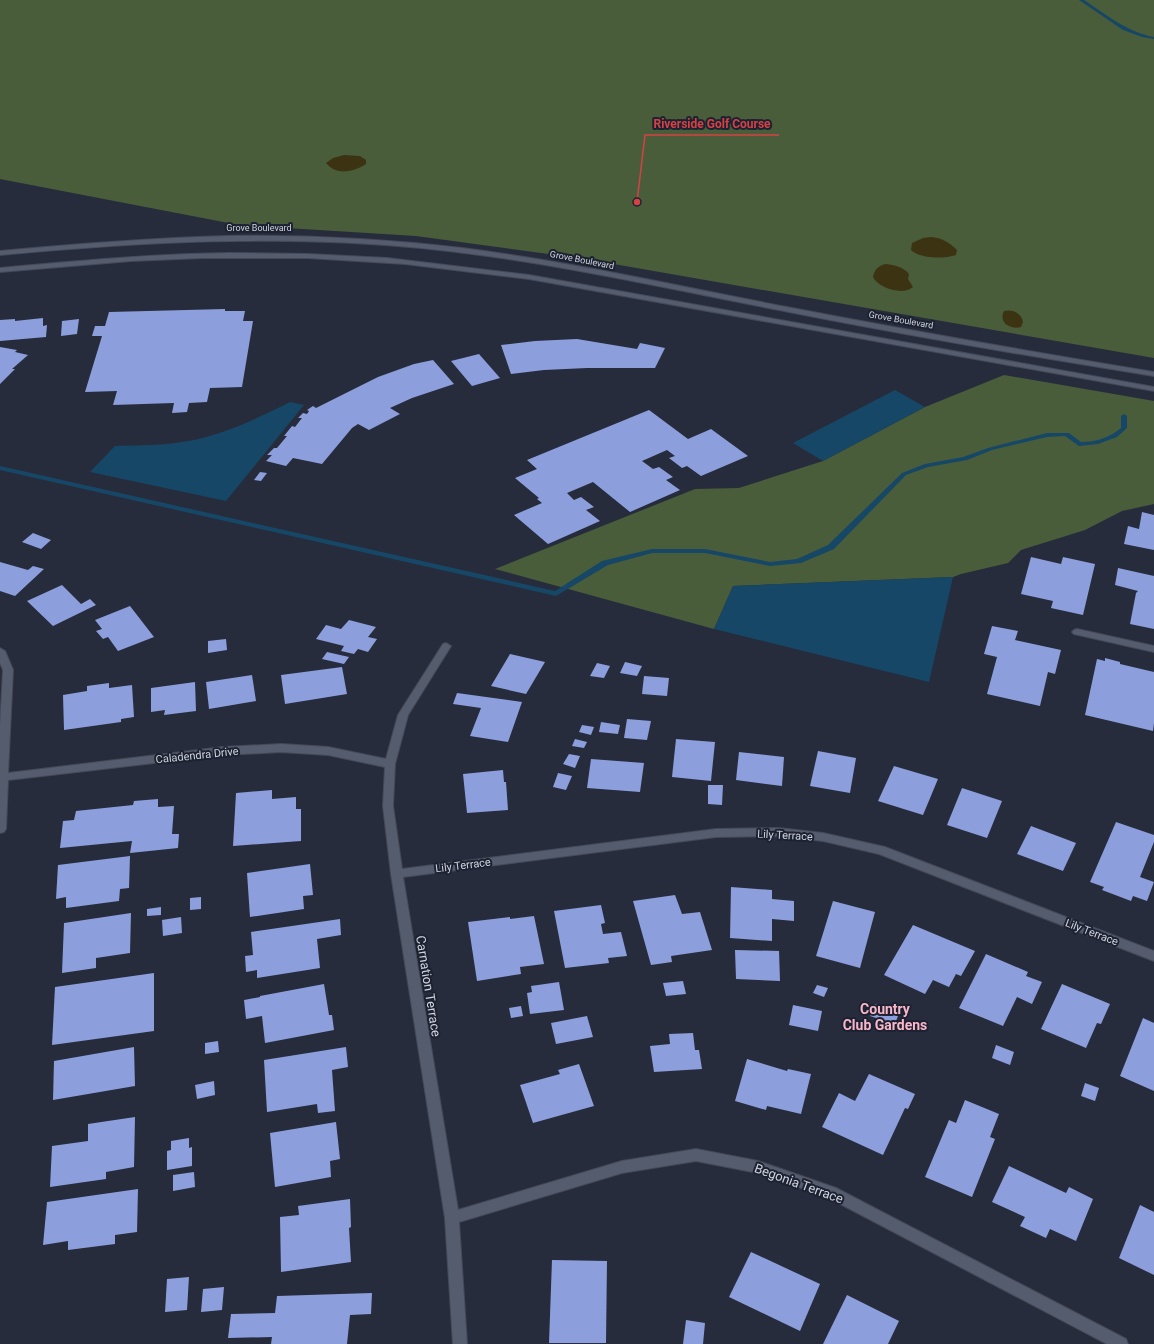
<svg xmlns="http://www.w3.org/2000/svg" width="1154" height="1344" viewBox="0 0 1154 1344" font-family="Roboto,sans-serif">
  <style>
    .green { fill: #495d3b }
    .sand { fill: #3c3313 }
    .water { fill: #174766 }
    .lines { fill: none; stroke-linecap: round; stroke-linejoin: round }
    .stream { fill: #174766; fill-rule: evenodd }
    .building { fill: #8c9fdc }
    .street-casing { stroke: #454957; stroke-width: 2 }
    .secondary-casing { stroke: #454957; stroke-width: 2 }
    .street { fill: #555c6e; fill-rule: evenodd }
    .secondary { fill: #555c6e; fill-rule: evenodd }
    .labels { text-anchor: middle; stroke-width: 4; stroke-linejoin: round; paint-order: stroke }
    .far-street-label { font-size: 9px; fill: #cfd3de; stroke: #1d2232 }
    .street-label { font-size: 11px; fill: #cfd3de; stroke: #1d2232 }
    .near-street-label { font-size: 13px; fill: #cfd3de; stroke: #1d2232 }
    .near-neighbourhood-label { font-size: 14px; font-weight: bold; fill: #fab7ca; stroke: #1d2232 }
    .leader { fill: none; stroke: #d54243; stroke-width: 1.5 }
    .callout-dot { fill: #d54243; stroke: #1d2232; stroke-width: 1.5 }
    .callout-label { font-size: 12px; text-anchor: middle; font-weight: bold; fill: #d54243; stroke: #1d2232; stroke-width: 4; stroke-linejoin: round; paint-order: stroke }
  </style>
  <rect width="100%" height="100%" fill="#262c3c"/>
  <!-- green -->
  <g class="green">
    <path d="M0,0H1154V358L585,259L416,236L239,225L0,179Z"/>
    <path d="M1004,375L1154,401V504L1122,511L1085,530L1021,550L1008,563L961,574L953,577L733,586L714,629L495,569L695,489L739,488L823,461L925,407Z"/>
  </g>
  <!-- sand -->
  <g class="sand">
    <path d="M344,155L360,156L366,160V164C354,172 336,176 326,163L333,158Z"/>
    <path d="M931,237C942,238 949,242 957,250L956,255C944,259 920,259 911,250L912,243L923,238Z"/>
    <path d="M886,264C894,265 904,267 909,274L908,279L913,287C903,296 878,288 873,277C874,270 879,265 886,264Z"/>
    <path d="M1004,311C1013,309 1021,313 1023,322L1021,327C1011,330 998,323 1004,311Z"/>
  </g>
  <!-- water -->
  <g class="water">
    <path d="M895,390L925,407L823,461L793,443Z"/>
    <path d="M290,402L304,405L226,501L90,472L115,446C139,445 164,446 188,441C223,435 258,418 290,402Z"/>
    <path d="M953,577L929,682L714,629L733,586Z"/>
  </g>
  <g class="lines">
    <!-- stream -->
    <g class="stream">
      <path d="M1079,0H1084C1107,15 1127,32 1154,37V39L1142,37L1123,30Z"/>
      <path d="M1124,414L1127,416V428L1117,437L1098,444L1079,446L1065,436L1047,437L992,450L967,460L928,467L906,475L834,549L801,563L770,566L705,553H652L608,565L556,596L0,470V466L555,591L602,561L652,549H705L770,562L797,559L828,545L902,473L925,464L963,457L988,448L1047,433H1069L1081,442C1096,442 1109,438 1121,428V416Z"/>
    </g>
  </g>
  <!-- building -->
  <g class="building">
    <path d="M225,309V311H245L243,321H253L242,387L210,388L207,402L189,403L187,412L172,413L174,403L113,405L117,391L85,392L102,336H92L95,326H105L109,312Z"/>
    <path d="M43,318V326L47,325L46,337L0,341V320L15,319V321Z"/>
    <path d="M79,319L77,334L61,336L62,321Z"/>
    <path d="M577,339L637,349L640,343L665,348L655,368H587L544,370L511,374L501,345L535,341Z"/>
    <path d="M0,347L17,350L15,352L28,355L12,369H15L0,384Z"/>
    <path d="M479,354L500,378L472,386L451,361Z"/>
    <path d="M433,360L454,384L412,398L390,408L400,414L369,430L358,424L352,428L322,464L293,458L286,466L266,461L272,455H267L274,448H277L287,436H284L292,426L295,427L302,418H298L303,413L307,414L309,411L307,410L313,406L316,408L378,377L414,364Z"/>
    <path d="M649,410L688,439L711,429L748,456L701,476L687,466L682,468L669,458L675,456L667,450L642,461L653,469L659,467L673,477L666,480L680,490L630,512L593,482L567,493L574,500L581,497L594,507L586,510L600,521L548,544L514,515L542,503L537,499L539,498L515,478L537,469L527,460Z"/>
    <path d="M260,472L267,473L261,481L254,480Z"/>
    <path d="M1142,512L1154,515V550L1124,544L1128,526L1139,529Z"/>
    <path d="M33,533L51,540L41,549L22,542Z"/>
    <path d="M1031,557L1061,564L1063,557L1095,564L1083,615L1051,608L1053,601L1021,594Z"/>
    <path d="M0,562L28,570L33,566L44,569L15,596L0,591Z"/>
    <path d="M1118,568L1154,576V629L1130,624L1136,593L1138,591L1115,585Z"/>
    <path d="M62,585L81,604L90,599L96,605L53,626L27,601Z"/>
    <path d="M130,606L154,637L118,651L108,637L103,639L96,631L102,629L95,620Z"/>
    <path d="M349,620L376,627L368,637L377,639L368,652L358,649L354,654L341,651L344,646L316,639L326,625L341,629Z"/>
    <path d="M992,626L1018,631L1015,640L1061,650L1055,674L1048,672L1040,706L987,694L997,657L984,654Z"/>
    <path d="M226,639L227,650L208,653V641Z"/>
    <path d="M327,652L349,657L344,664L322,659Z"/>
    <path d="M510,654L545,662L526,694L491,686Z"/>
    <path d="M1105,658L1120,662V664L1154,672V723L1153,731L1085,715L1097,659L1105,661Z"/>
    <path d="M625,662L642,666L637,676L620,673Z"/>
    <path d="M597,663L610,666L604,678L590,676Z"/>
    <path d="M342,667L347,694L285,704L281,675Z"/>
    <path d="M252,675L256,701L209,709L206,682Z"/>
    <path d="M644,676L669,678L667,696L642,694Z"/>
    <path d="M195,682L196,711L164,715L165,710L151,712V688Z"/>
    <path d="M109,683V688L132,685L134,717L121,719V722L64,730L63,695L87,691V686Z"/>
    <path d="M457,693L522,702L508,742L470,736L481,708L453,704Z"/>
    <path d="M627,719L651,721L647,740L624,738Z"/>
    <path d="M601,722L620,725L618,734L599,732Z"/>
    <path d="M582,725L594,727L591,735L579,732Z"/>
    <path d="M575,739L587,742L584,748L572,746Z"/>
    <path d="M676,739L715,742L711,781L672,777Z"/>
    <path d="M818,751L856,758L850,793L810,786Z"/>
    <path d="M739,752L784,757L782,786L736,780Z"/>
    <path d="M569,754L580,756L575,768L563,764Z"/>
    <path d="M591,759L644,763L640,792L587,788Z"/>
    <path d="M894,766L938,779L923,815L878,801Z"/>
    <path d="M503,770L504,782H506L508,810L467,813L463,774Z"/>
    <path d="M558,773L572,776L566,790L553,787Z"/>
    <path d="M708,785H723L722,805L708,804Z"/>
    <path d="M962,788L1002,801L987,838L947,825Z"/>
    <path d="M272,790V799L296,797V809H301V841L233,846L236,793Z"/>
    <path d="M158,799V807L174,806L172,834H179L178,848L130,853L132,841L60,848L63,821L74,820L76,811L133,805L134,801Z"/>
    <path d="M1116,822L1154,835V842L1140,877L1154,882L1147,901L1133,896L1131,901L1102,890L1104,887L1090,882Z"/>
    <path d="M1031,826L1076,843L1063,871L1017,854Z"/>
    <path d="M130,856L129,888L120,889L119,901L66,908V897L56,899L58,865Z"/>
    <path d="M310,864L313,895L303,896L304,909L250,917L247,873Z"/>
    <path d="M731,887L772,890V899L794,901V921L772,919V941L730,938Z"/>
    <path d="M675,895L682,914L700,912L712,950L671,956L672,962L651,965L633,901Z"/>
    <path d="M201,897V909L190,910V898Z"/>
    <path d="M833,901L875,912L860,968L816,956Z"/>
    <path d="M601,905L605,923L601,924L603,934L621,932L627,956L608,958L609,963L565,968L554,911Z"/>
    <path d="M161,907V915L147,916V909Z"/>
    <path d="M131,913L130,953L96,958V968L62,973L64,923Z"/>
    <path d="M534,916L544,964L520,967L521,974L477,981L468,922L510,917V919Z"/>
    <path d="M181,917L182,933L163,936L162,920Z"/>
    <path d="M340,919L341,935L317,939L320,968L257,978V970L246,972L245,956L253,955L251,932Z"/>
    <path d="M913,925L975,951L961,976L956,974L949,987L933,980L925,994L884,975Z"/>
    <path d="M735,950L779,951L780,981L736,979Z"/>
    <path d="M986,954L1028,972L1026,976L1042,982L1032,1004L1017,997L1003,1026L959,1008Z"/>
    <path d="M154,973V1031L52,1045L55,987Z"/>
    <path d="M683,981L686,994L666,996L663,983Z"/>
    <path d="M559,982L564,1010L530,1014L527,993L532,992L531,986Z"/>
    <path d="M324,984L329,1015H332L334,1030L265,1043L262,1016L246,1019L244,1000L260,997V996Z"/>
    <path d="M1062,984L1110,1004L1101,1024L1097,1023L1086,1048L1041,1029Z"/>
    <path d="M817,985L828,988L824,997L813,993Z"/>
    <path d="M875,1004L899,1013L895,1024L870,1016Z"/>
    <path d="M793,1005L822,1011L818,1031L789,1025Z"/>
    <path d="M521,1006L523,1016L511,1018L509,1008Z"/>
    <path d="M587,1016L593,1037L556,1044L551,1023Z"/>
    <path d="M1143,1018L1154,1023V1091L1120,1076Z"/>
    <path d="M693,1033L695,1050H699L702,1069L654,1072L650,1046L670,1044L669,1034Z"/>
    <path d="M218,1041L219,1052L205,1054V1043Z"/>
    <path d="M996,1045L1014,1052L1010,1065L992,1058Z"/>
    <path d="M134,1047L135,1086L53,1100L54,1061Z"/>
    <path d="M346,1047L348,1067L332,1070L335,1111L318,1113L317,1104L267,1112L264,1060Z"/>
    <path d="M747,1059L787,1071L788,1069L811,1074L801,1114L767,1106L766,1110L735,1101Z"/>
    <path d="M579,1064L594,1106L533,1123L520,1085L560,1074L558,1070Z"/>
    <path d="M869,1074L915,1094L908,1109L905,1108L883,1155L822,1127L839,1093L855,1101Z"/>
    <path d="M214,1081L215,1095L197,1099L195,1085Z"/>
    <path d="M1085,1083L1099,1088L1095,1101L1081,1096Z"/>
    <path d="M965,1100L999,1114L990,1137L995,1139L972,1197L925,1177L949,1120L956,1123Z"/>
    <path d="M135,1117L134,1167L106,1172V1179L50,1187L52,1146L88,1141V1124Z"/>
    <path d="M336,1122L340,1159L330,1161L331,1177L275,1187L270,1133Z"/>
    <path d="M189,1138V1148L192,1147V1166L167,1170V1151L171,1150V1141Z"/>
    <path d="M1009,1166L1066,1193L1069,1187L1093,1199L1076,1241L1050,1229L1046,1238L1020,1226L1025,1217L992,1202Z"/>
    <path d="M194,1172L195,1187L173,1191V1175Z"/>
    <path d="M138,1189L137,1232L115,1235V1244L68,1250V1241L43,1245L47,1202Z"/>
    <path d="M350,1199L351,1227L349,1228L351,1262L281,1272L280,1217L299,1215L298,1206Z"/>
    <path d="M1140,1205L1154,1212V1275L1119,1258Z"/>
    <path d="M751,1252L820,1284L800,1331L729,1297Z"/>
    <path d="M552,1260L607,1261L606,1343H549Z"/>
    <path d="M189,1277L187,1310L165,1312L167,1279Z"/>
    <path d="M224,1287L222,1310L201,1312L203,1289Z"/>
    <path d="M372,1293L371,1314L350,1315L347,1344H271L272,1337L228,1338L231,1314L275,1313L277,1296Z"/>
    <path d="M847,1295L899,1321L888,1344H823Z"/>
    <path d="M686,1320L705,1323L703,1344H683Z"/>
  </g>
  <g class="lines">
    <!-- street casing -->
    <g class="street-casing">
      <g id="street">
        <path d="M1077,629L1154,646V652L1074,634L1072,632L1074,630Z"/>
        <path d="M446,643L451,646L408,715L395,764L393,806L402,869L716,829L778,828L823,833L885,847L1154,951V961L879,854L823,841L778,836L716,837L403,877L458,1210L622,1161L696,1149L758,1161L836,1188L1126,1339L1128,1344H1107L827,1197L758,1173L696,1161L622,1173L459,1222L467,1344H453L445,1218L391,874L383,806L385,767L328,755L281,752L223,755L8,780L6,829L4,832L0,833V726L3,670L0,663V648L5,651L13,670L8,773L223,747L281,744L328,747L386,759L398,715L443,644Z"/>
      </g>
    </g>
    <!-- secondary casing -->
    <g class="secondary-casing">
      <g id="secondary">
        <path d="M227,236C305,235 384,239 462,248C573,262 682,287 792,308C912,331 1033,352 1154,372V376C1029,356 904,335 779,310C660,287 542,260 421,248C280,234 141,242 0,255V251C76,244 151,238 227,236Z"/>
        <path d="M228,253L308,254L387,258L529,275L1154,387V391L529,279L405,264L308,258H202L131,261L0,272V268C76,261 152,254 228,253Z"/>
      </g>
    </g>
    <!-- street -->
    <use href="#street" class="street"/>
    <!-- secondary -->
    <use href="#secondary" class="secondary"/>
  </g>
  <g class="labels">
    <!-- far-street labels -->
    <g class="far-street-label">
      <text x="259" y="231">Grove Boulevard</text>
      <text transform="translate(582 260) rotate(11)" y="3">Grove Boulevard</text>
      <text transform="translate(901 320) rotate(10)" y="3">Grove Boulevard</text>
    </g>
    <!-- street labels -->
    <g class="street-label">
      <text transform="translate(197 755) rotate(-6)" y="4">Caladendra Drive</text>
      <text transform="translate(785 835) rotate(3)" y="4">Lily Terrace</text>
      <text transform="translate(463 865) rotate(-7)" y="4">Lily Terrace</text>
      <text transform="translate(1092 932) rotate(21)" y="4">Lily Terrace</text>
    </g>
    <!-- near-street labels -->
    <g class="near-street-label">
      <text transform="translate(429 986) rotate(81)" y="5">Carnation Terrace</text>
      <text transform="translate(799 1183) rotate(20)" y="5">Begonia Terrace</text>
    </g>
    <!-- near-neighbourhood labels -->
    <g class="near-neighbourhood-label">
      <text x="885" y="1014">Country<tspan x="885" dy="16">Club Gardens</tspan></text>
    </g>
  </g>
  <!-- callouts -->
  <path class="leader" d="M637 202L645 135H779"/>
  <circle class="callout-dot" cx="637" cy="202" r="4"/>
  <g class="callout-label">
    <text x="712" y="128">Riverside Golf Course</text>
  </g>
</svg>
